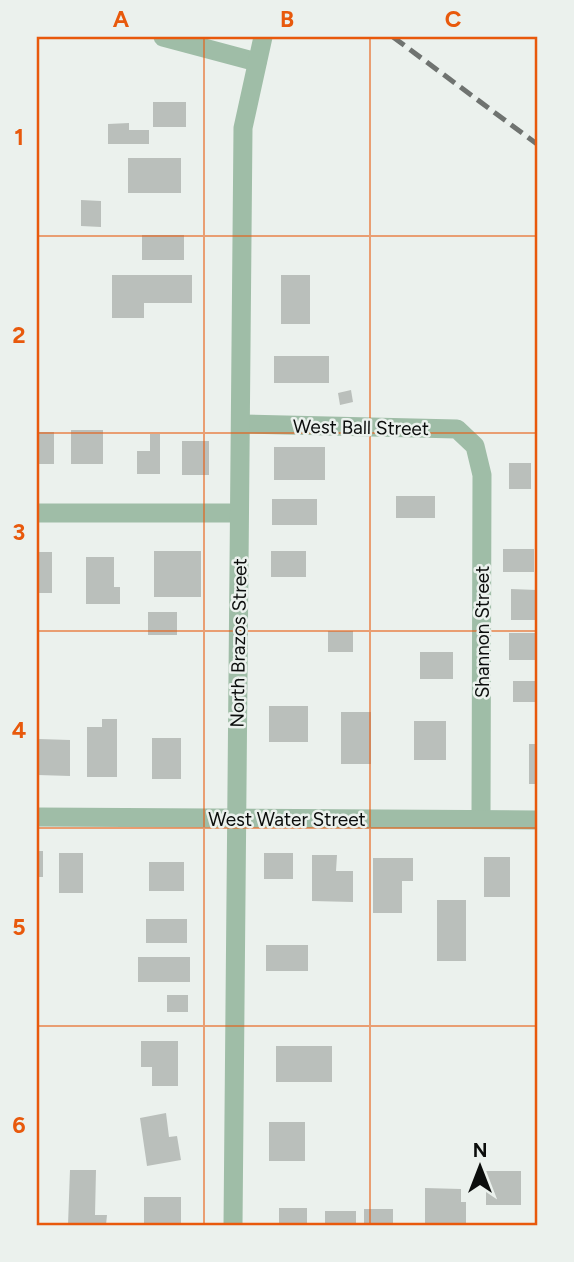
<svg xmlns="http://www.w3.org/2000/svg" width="574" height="1262" viewBox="0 0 574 1262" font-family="Figtree,sans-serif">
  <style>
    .building { fill: #babfbb }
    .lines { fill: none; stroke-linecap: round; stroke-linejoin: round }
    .minor { stroke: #9fbda7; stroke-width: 19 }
    .rail { stroke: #6f7370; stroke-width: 5; stroke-dasharray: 14 7; stroke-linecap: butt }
    .grid { fill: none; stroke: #e8590c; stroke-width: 2; stroke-opacity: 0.55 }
    .labels { text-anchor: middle; stroke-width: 5; stroke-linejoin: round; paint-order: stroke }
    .street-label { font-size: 19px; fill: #0b0d0c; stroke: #ebf1ed }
    .neatline { fill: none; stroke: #e8590c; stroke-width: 2.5 }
    .grid-label { font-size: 23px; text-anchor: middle; font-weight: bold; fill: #e8590c }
  </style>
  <rect width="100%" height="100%" fill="#ebf1ed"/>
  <!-- building -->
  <g class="building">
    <rect x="153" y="102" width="33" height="25"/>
    <path d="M129,123V130H149V144H108V124Z"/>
    <rect x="128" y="158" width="53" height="35"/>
    <path d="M81,200L101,201V227L81,226Z"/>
    <rect x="142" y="235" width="42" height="25"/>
    <path d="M112,275H192V303H144V318H112Z"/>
    <rect x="281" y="275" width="29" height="49"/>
    <rect x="274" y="356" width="55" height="27"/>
    <path d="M351,390L353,402L340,405L338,393Z"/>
    <rect x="71" y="430" width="32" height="34"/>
    <rect x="37" y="432" width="17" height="32"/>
    <path d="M150,434H160V474H137V451H150Z"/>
    <rect x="182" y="441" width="27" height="34"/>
    <rect x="274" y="447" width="51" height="33"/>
    <rect x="509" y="463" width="22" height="26"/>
    <rect x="396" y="496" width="39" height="22"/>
    <rect x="272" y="499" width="45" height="26"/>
    <rect x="503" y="549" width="31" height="23"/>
    <rect x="154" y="551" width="47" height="46"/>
    <rect x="271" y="551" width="35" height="26"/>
    <rect x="37" y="552" width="15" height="41"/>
    <path d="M86,557H114V587H120V604H86Z"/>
    <path d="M511,589L537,590V620H511Z"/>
    <rect x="148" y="612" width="29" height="23"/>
    <rect x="328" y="631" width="25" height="21"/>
    <rect x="509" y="633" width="28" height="27"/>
    <rect x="420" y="652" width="33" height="27"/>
    <rect x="513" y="681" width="24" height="21"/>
    <rect x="269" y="706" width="39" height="36"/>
    <rect x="341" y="712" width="30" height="52"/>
    <path d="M102,719H117V777H87V727H102Z"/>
    <rect x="414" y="721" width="32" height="39"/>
    <rect x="152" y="738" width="29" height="41"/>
    <path d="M39,739L70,740V776L38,775Z"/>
    <rect x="529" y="744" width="8" height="40"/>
    <rect x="37" y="851" width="6" height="26"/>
    <rect x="59" y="853" width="24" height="40"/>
    <rect x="264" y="853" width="29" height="26"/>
    <path d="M312,855H337L336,871H353V902L312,901Z"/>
    <rect x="484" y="857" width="26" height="40"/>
    <path d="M373,858H413V881H402V913H373Z"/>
    <rect x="149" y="862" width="35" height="29"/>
    <rect x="437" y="900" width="29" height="61"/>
    <rect x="146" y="919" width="41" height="24"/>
    <rect x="266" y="945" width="42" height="26"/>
    <rect x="138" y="957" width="52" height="25"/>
    <rect x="167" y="995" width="21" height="17"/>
    <path d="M141,1041H178V1086H152V1067H141Z"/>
    <rect x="276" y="1046" width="56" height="36"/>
    <path d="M166,1113L169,1137L177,1136L181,1160L147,1166L140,1118Z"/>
    <rect x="269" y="1122" width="36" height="39"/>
    <path d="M70,1170H96L95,1215H107L106,1225H68Z"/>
    <rect x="486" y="1171" width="35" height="34"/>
    <path d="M425,1188L461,1189V1202H466V1225H425Z"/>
    <rect x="144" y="1197" width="37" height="28"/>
    <rect x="279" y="1208" width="28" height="17"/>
    <rect x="364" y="1209" width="29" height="16"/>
    <rect x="325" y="1211" width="31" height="14"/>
  </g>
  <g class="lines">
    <!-- minor -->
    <g class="minor">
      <path d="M163,37L257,62"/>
      <path d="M241,424L457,429L475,446L482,475L481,818"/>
      <path d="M37,513H239"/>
      <path d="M37,817L537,820"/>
      <path d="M233,1225L243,128L263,37"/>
    </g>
    <!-- rail -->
    <path class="rail" d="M393,37L537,144"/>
  </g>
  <!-- grid -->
  <path class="grid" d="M204,37V1225M370,37V1225M37,236H537M37,433H537M37,631H537M37,828H537M37,1026H537"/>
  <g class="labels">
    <!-- street labels -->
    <g class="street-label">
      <text transform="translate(361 427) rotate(1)" y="7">West Ball Street</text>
      <text transform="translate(482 632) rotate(-90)" y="7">Shannon Street</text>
      <text transform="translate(238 643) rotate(-89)" y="7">North Brazos Street</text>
      <text x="287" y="826">West Water Street</text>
    </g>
  </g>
  <!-- border -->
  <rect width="574" height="1262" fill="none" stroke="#ebf1ed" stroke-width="77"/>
  <!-- north arrow -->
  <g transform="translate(480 1167)" stroke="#ebf1ed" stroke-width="5" paint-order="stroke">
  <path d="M0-5L12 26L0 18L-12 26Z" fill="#0b0d0c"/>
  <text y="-10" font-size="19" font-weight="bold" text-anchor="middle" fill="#0b0d0c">N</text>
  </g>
  <rect x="38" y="38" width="498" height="1186" class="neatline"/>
  <g class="grid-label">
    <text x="121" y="27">A</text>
    <text x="287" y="27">B</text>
    <text x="453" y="27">C</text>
    <text x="19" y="145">1</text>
    <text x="19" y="343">2</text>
    <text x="19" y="540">3</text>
    <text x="19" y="738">4</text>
    <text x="19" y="935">5</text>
    <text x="19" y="1133">6</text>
  </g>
</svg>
